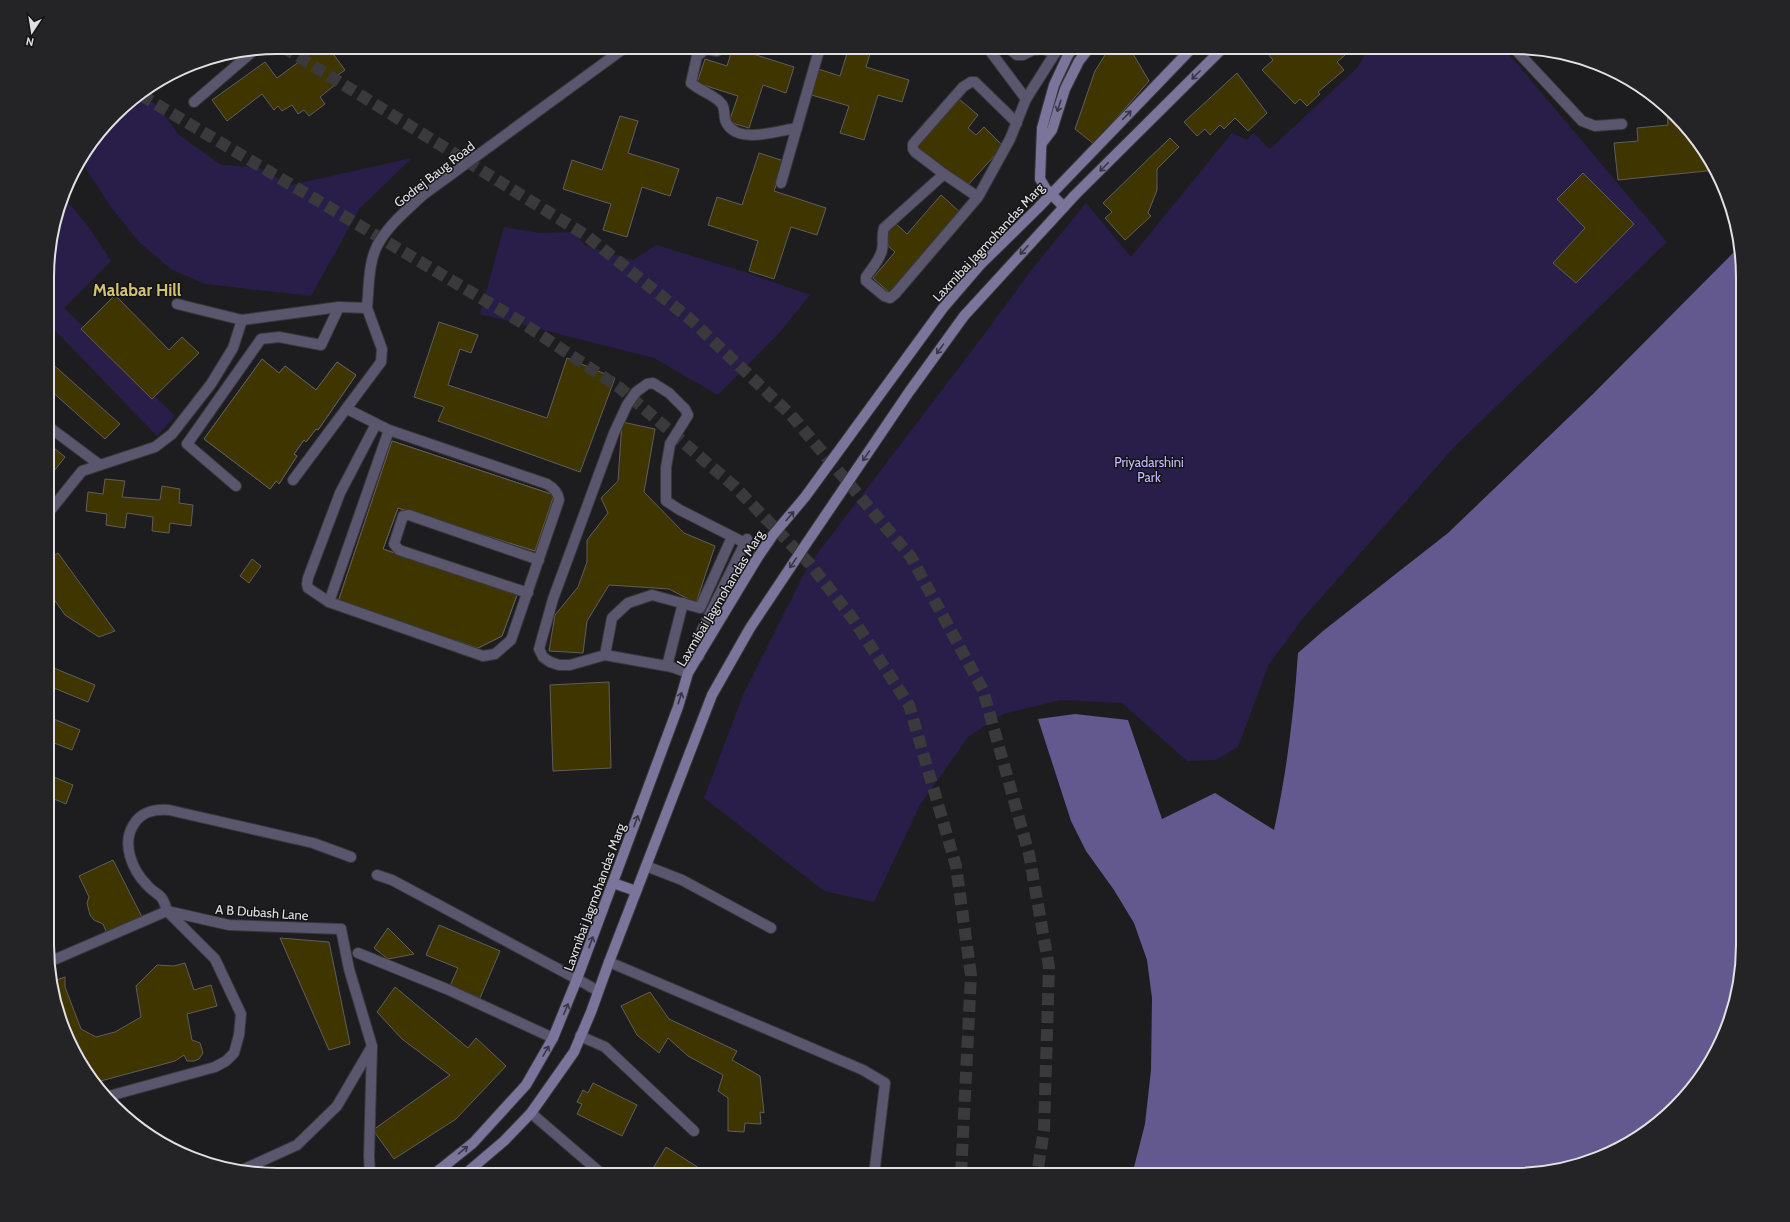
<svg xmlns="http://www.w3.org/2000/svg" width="1790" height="1222" viewBox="0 0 1790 1222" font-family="Cabin,sans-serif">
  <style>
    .green { fill: #291e49 }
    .water { fill: #63598e }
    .building { fill: #3f3500; stroke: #5f5e5b; fill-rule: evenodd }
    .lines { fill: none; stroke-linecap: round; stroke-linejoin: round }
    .highway-tunnel { stroke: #3a3a3d; stroke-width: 12; stroke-dasharray: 12 6; stroke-linecap: butt }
    .lane-casing { stroke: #38383b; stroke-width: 12 }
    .street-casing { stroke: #38383b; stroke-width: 12 }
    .secondary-casing { stroke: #38383b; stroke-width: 12 }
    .lane { stroke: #59566d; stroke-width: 10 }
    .street { stroke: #59566d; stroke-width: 10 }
    .secondary { stroke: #7b759b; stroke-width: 10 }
    .oneway { stroke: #383645 }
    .labels { text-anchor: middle; stroke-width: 3; stroke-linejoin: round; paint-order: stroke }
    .street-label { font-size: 13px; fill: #e1e1e3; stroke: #141417 }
    .park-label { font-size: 13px; fill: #c5bafb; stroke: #141417 }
    .district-label { font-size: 17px; font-weight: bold; fill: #d3c174; stroke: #141417 }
    .rim { fill: none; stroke: #e1e1e3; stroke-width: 2 }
  </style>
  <rect width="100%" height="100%" fill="#1d1d20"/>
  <!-- green -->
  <g class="green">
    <path d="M1370,47H1503L1667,242L1454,447L1304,617L1269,664L1238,747L1216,760L1187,761L1122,703L1061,700L1003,714L968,737L920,805L874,902L824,891L704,798L744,693L808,566L980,340L1033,268L1086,203L1131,257L1232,133L1247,140L1253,133L1270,149L1357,68Z"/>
    <path d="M143,93L160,109L179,135L221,165L257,167L291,185L412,158L360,208L311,296L206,284L172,270L139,242L111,207L81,161L125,104Z"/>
    <path d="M64,198L88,226L111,261L64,308L175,416L157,436L49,324V247Z"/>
    <path d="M504,227L539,233L574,232L584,245L633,260L656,245L745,272L810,295L780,332L718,395L654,358L480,314Z"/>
  </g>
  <!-- water -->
  <path class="water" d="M1740,246L1743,262V960L1731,1019L1696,1085L1665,1118L1615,1151L1572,1167L1513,1175H1132L1145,1124L1151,1070L1152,998L1147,960L1134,923L1114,890L1086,851L1071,821L1038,719L1075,714L1128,720L1162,819L1215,793L1274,830C1287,771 1294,712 1298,653L1323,631L1448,533L1593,394Z"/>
  <!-- building -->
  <g class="building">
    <path d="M319,47H328L345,70L331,80L335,85L320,97L325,104L309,116L304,110L298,114L292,105L282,111L278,106L274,110L262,94L227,121L212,100L265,62L277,78Z"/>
    <path d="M384,47H405L403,53Z"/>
    <path d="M733,47H755L753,54L794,67L786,93L763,85L749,128L729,122L738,96L697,83L705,59L727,66Z"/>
    <path d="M849,47H872L866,67L909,80L902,102L878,95L864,140L840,133L849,106L808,94L815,68L840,76Z"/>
    <path d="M1015,47H1024L1020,52Z"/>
    <path d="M1110,47H1129L1149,81L1094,144L1075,129L1095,71Z"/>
    <path d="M1140,47H1149L1144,52Z"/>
    <path d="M1264,47H1338L1345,55L1337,62L1344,70L1318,92L1320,94L1307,106L1300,99L1295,104L1262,70L1273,60L1263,48Z"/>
    <path d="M1237,73L1267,113L1248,131L1235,118L1224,129L1220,125L1210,135L1205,129L1197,136L1184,122Z"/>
    <path d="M959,99L978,115L968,128L976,135L984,127L1003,146L968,185L914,147Z"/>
    <path d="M1667,110L1712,162L1716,170L1618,180L1614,143L1638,141L1637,128L1668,125Z"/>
    <path d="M620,116L638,121L628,153L679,169L670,196L642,187L627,237L603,230L611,204L563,189L572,160L602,170Z"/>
    <path d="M1170,138L1179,147L1157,169V190L1148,213L1151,216L1125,240L1105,218L1112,212L1103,203Z"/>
    <path d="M759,153L784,161L774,191L826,208L817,235L791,227L774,279L749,271L758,241L708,225L717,197L742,205Z"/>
    <path d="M1583,173L1634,224L1576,283L1553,263L1585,228L1557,199Z"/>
    <path d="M941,195L961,213L891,294L873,278L895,252L888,246L886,233L895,223L907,234Z"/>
    <path d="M115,295L169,350L182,337L199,353L152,399L81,329Z"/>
    <path d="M439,322L478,335L471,353L460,349L448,385L547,418L567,358L615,378L580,472L438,421L444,407L414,397Z"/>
    <path d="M262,359L279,373L285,366L316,390L337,362L356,375L318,430L316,429L306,442L304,440L294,454L297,456L279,484L276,481L270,489L204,439ZM275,383L306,405L289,430L277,422L267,435L279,443L269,458L237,436L248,420L259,427L268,414L258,407Z"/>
    <path d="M262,359L279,373L285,366L316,390L337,362L356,375L318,430L316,429L306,442L304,440L294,454L297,456L279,484L276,481L270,489L204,439Z"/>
    <path d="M49,361L120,424L105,439L49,389Z"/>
    <path d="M622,422L655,429L644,492L684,533L715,546L696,603L669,589L609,585L587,621L583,653L549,651L555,615L578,587L587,562V540L608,513L601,498L618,481Z"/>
    <path d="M392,441L554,495L535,551L398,508L383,549L517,595L502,636L478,648L338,602ZM416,474L516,507L512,521L411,488ZM379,574L479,606L475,620L374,588Z"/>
    <path d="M392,441L554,495L535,551L398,508L383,549L517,595L502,636L478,648L338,602Z"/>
    <path d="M49,444L65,457L51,475L49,474Z"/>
    <path d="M105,479L125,481L122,497L160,500L162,486L180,489L179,503L193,505L191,526L170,523L169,533L152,531L153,517L127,513L125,528L106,525L107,514L86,511L88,492L103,494Z"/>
    <path d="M58,553L115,631L99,637L65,615L49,592V559Z"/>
    <path d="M252,559L261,566L249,583L240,576Z"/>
    <path d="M49,666L95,685L88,702L49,686Z"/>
    <path d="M609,682L611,768L553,771L550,685Z"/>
    <path d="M49,717L80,730L72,750L49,741Z"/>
    <path d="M49,775L73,785L66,804L49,797Z"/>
    <path d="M113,860L143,919L108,936L103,924L94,920L90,915L87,903L89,897L79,876Z"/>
    <path d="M439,925L500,951L480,998L450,986L458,968L426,955Z"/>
    <path d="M388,928L414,954L388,959L374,948Z"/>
    <path d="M280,938L329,942L350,1044L329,1050Z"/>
    <path d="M185,963L194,990L211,985L217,1006L187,1014L192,1040L200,1043L203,1053L199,1059L194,1061H187L184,1055L175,1061L97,1082L78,1060L51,982L65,977V987L81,1029L96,1037L115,1032L141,1017L136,986L157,965L174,966Z"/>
    <path d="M395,987L468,1048L476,1038L506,1066L456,1119L394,1159L373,1130L450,1075L402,1039L377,1012Z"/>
    <path d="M650,992L669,1019L737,1051L732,1060L760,1076L764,1113L760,1112L761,1124L745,1123L744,1132L728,1131V1098L718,1091L723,1075L688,1056L668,1038L659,1053L637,1035L621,1006Z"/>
    <path d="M593,1083L637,1105L622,1136L577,1114L582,1104L577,1102L583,1090L588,1093Z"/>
    <path d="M666,1147L710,1175H649Z"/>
  </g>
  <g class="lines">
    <!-- highway-tunnel -->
    <g class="highway-tunnel">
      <path d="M283,47L587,236L690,319L791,415L911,557L983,690L1029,854L1049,967L1044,1130L1037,1175"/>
      <path d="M141,95L521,322L620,388L734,486L810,564L853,619L909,705L956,866L971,975L961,1175"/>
    </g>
    <!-- lane casing -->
    <g class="lane-casing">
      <g id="lane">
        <path d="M1513,47L1582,121L1595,126L1622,124"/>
        <path d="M236,486L187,444L261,339L279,337L321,345L339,307"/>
        <path d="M49,512L82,471L155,447L172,434L211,384L233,348L242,320L177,304"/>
        <path d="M377,875L392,880L577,979"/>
        <path d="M341,929L229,925L167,911C166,907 164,901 161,897C157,893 151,890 147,885C132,870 121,843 134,824C142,811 155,809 169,810L313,843L351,857"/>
        <path d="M358,953L449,990L553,1038"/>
        <path d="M49,962L167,911L215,959L241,1014L239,1035L234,1053L226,1061L215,1067L109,1096"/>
        <path d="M580,1036L605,1047L694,1131"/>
      </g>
    </g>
    <!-- street casing -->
    <g class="street-casing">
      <g id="street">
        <path d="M724,47L717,51L706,49L697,56L691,83C700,91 712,94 720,102C727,108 722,117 727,124C739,144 777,131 797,128"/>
        <path d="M1007,47L1017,55H1023L1033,50L1043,49L1054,53"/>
        <path d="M1026,99L1059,47"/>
        <path d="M194,102L252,52"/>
        <path d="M944,174L915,152L913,149V144L963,87L971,82H975L1017,123"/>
        <path d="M781,183L820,47"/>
        <path d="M978,197L944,174L884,228C881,236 884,243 882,250C880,260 871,269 866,277V281L884,296L890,298L895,294L978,197L1010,139L1026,99L987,47"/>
        <path d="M242,320L339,307L367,308C369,289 368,264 377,246C388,225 406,211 423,195L626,47"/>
        <path d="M347,409L389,430L547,484C554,488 558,492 559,500L511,640L495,654L483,656L329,602L389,430"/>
        <path d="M49,427L100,465"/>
        <path d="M293,480L381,362L382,349L367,308"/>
        <path d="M528,593L399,550L394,544L403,516L409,515L539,560"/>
        <path d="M329,602L308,588L307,584L308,578L340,493L376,424"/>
        <path d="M605,655L612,618L628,603L652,595L700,608L732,537"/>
        <path d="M699,656L702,630L747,539"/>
        <path d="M667,666L683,603"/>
        <path d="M688,673L672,667L605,655L570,665H559L550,662L543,657L539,649L553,599L614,433L627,405L636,392L647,384L653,383L669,393L685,409L688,415L670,444L666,468V501L680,510L745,543"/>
        <path d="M646,866L682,880L771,928"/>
        <path d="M341,929L349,969L372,1046L369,1156L370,1175"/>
        <path d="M609,962L863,1070L885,1083L874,1175"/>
        <path d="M577,979L598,991"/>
        <path d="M531,1113L603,1175"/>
        <path d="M242,1170L297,1145L337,1106L371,1048"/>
      </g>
    </g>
    <!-- secondary casing -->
    <g class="secondary-casing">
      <g id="secondary">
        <path d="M1042,143L1052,130L1065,89L1079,61L1090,47"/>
        <path d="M1064,207L1046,189L1040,179L1042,128L1054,85L1068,55L1074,47"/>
        <path d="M613,883L636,891"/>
        <path d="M433,1175L473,1143L526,1085L553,1038L577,979L678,707L688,673L758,557L773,535L805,497L943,308L980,265L1037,209L1193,47"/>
        <path d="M464,1175L504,1141L531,1113L574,1052L591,1012L609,962L712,695L750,628L806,544L909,392L964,316L1075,195L1224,47"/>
      </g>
    </g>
    <!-- lane -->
    <use href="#lane" class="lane"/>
    <!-- street -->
    <use href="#street" class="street"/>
    <!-- secondary -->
    <use href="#secondary" class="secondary"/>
  </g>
  <!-- one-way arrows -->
  <defs><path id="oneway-shaft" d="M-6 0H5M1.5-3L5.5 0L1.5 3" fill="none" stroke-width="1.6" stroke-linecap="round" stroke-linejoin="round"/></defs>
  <g class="oneway">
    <use href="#oneway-shaft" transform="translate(1196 75) rotate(135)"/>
    <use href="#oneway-shaft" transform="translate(1059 106) rotate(108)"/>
    <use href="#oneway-shaft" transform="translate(1127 115) rotate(-46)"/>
    <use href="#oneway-shaft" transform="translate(1104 167) rotate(135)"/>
    <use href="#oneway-shaft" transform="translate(1024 250) rotate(132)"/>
    <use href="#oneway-shaft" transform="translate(940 349) rotate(126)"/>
    <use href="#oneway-shaft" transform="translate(866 456) rotate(124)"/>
    <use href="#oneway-shaft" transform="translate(790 516) rotate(-49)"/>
    <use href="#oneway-shaft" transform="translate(793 563) rotate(124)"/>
    <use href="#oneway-shaft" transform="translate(680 698) rotate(-72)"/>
    <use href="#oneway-shaft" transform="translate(636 821) rotate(-70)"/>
    <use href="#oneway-shaft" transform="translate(591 942) rotate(-70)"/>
    <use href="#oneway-shaft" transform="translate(566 1009) rotate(-67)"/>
    <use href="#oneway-shaft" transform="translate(546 1051) rotate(-60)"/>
    <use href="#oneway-shaft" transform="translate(463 1150) rotate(-39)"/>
  </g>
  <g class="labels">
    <!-- street labels -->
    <g class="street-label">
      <text transform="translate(434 174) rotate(-38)" y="5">Godrej Baug Road</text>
      <text transform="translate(988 242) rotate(-47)" y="5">Laxmibai Jagmohandas Marg</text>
      <text transform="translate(720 598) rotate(-59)" y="5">Laxmibai Jagmohandas Marg</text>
      <text transform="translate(594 897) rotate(-70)" y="5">Laxmibai Jagmohandas Marg</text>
      <text transform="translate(262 912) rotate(4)" y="5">A B Dubash Lane</text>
    </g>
    <!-- park labels -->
    <g class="park-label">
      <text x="1149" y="467">Priyadarshini<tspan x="1149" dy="15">Park</tspan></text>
    </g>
    <!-- district labels -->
    <g class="district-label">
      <text x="137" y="296">Malabar Hill</text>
    </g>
  </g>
  <!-- crop -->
  <path d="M0 0H1790V1222H0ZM277 54H1513A223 223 0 0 1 1736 277V945A223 223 0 0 1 1513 1168H277A223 223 0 0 1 54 945V277A223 223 0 0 1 277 54Z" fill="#242427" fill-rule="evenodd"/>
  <path class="rim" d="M277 54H1513A223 223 0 0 1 1736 277V945A223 223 0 0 1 1513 1168H277A223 223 0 0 1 54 945V277A223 223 0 0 1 277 54Z"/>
  <!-- north arrow -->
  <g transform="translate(32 32) rotate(192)" stroke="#141417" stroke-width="3" paint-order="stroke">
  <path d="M0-3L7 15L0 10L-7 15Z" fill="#e1e1e3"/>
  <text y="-6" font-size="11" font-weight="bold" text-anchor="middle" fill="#e1e1e3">N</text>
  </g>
</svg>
